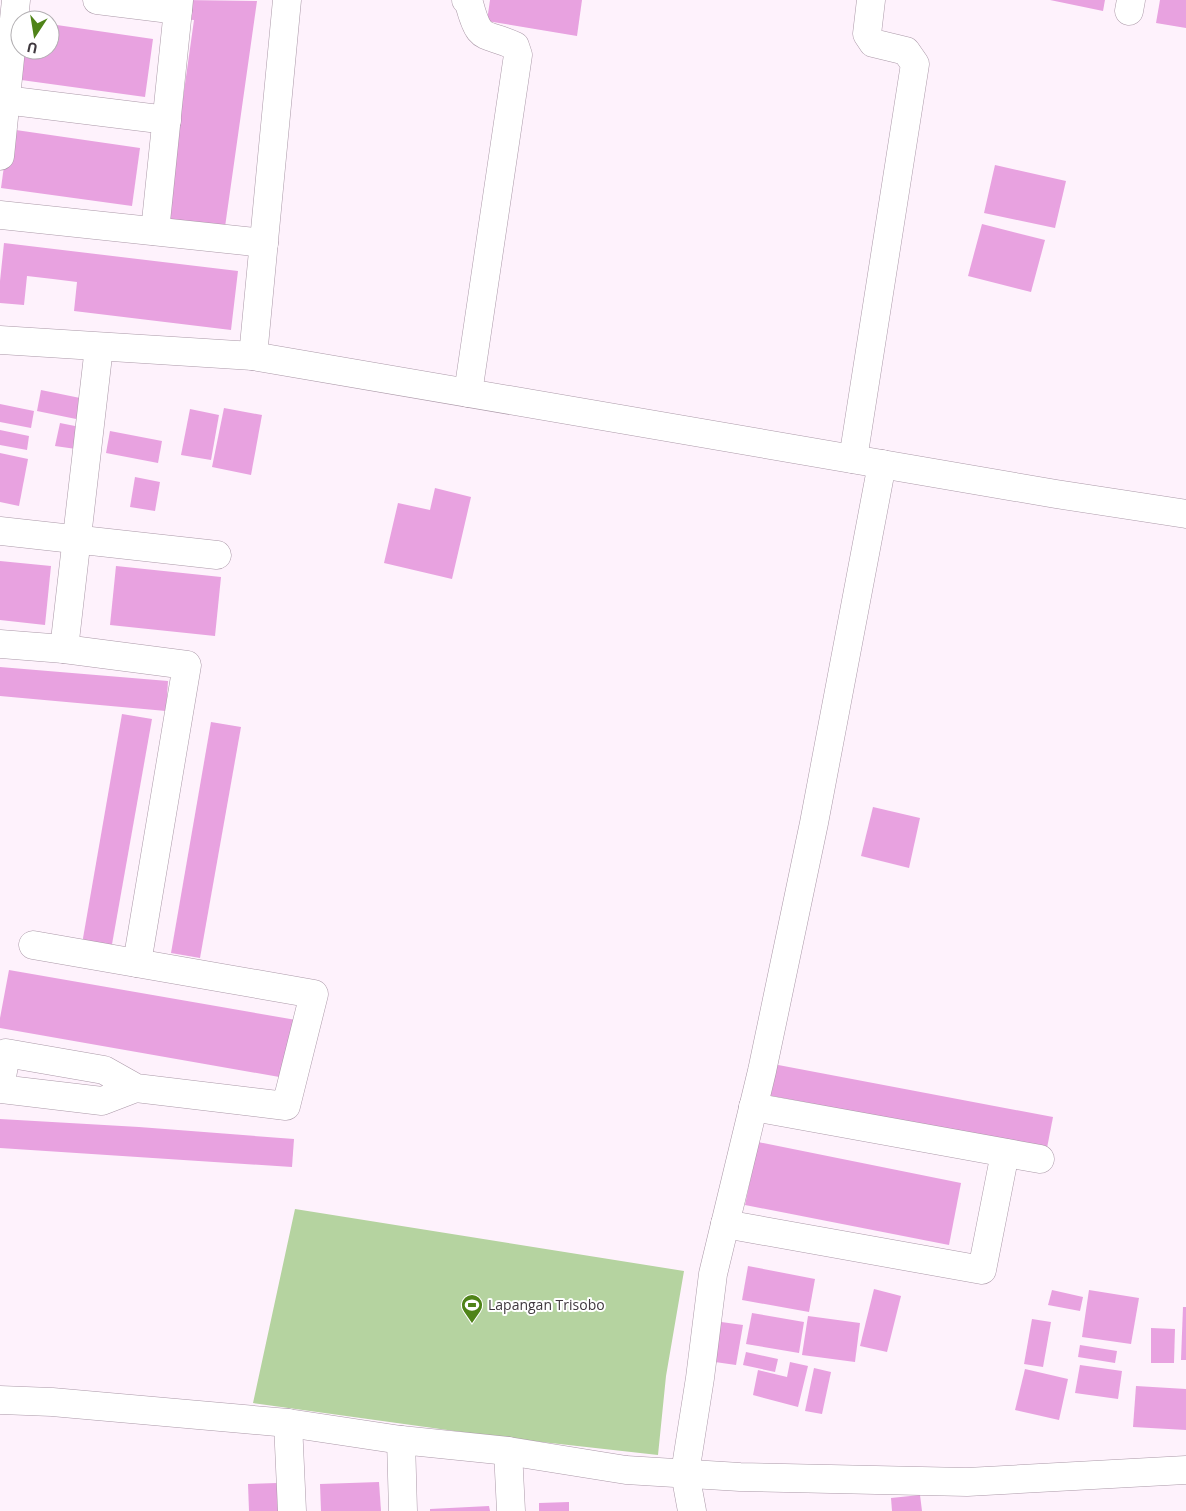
<svg xmlns="http://www.w3.org/2000/svg" width="1186" height="1511" viewBox="0 0 1186 1511" font-family="'Open Sans',sans-serif">
  <style>
    .green { fill: #b5d3a0 }
    .building { fill: #e8a2e0 }
    .lines { fill: none; stroke-linecap: round; stroke-linejoin: round }
    .minor-casing { stroke: #ab99a8; stroke-width: 29 }
    .minor { stroke: #fff; stroke-width: 28 }
    .labels { text-anchor: middle; stroke-width: 4; stroke-linejoin: round; paint-order: stroke }
    .poi-label { font-size: 14px; fill: #3f383e; stroke: #fff; text-anchor: start }
  </style>
  <rect width="100%" height="100%" fill="#fef2fc"/>
  <!-- green -->
  <path class="green" d="M295,1209L684,1271L666,1376L658,1455L498,1437L253,1403Z"/>
  <!-- building -->
  <g class="building">
    <path d="M184,0L257,1L224,234L165,226L194,20L181,19Z"/>
    <path d="M490,0H582L577,36L487,21Z"/>
    <path d="M1050,0H1105L1103,11Z"/>
    <path d="M1160,0H1186V28L1156,23Z"/>
    <path d="M50,24L153,39L145,97L14,79L18,50H50Z"/>
    <path d="M9,129L140,148L132,206L1,188Z"/>
    <path d="M995,165L1066,181L1055,228L984,213Z"/>
    <path d="M982,224L1045,240L1031,292L968,276Z"/>
    <path d="M4,243L238,271L231,330L74,311L77,282L53,279L27,276L24,305L0,303V281Z"/>
    <path d="M41,390L85,399L81,420L37,411Z"/>
    <path d="M0,404L34,411L31,428L0,422Z"/>
    <path d="M224,408L262,415L251,475L212,467Z"/>
    <path d="M190,409L219,415L211,460L181,455Z"/>
    <path d="M60,423L80,427L76,449L55,446Z"/>
    <path d="M0,430L29,436L27,450L0,445Z"/>
    <path d="M110,431L162,441L158,463L106,453Z"/>
    <path d="M0,453L28,459L19,506L0,502Z"/>
    <path d="M135,477L160,482L155,511L130,507Z"/>
    <path d="M435,488L471,497L452,579L384,563L398,503L430,510Z"/>
    <path d="M0,561L51,566L45,625L0,620Z"/>
    <path d="M116,566L221,577L215,636L110,625Z"/>
    <path d="M0,667L168,681L166,711L0,696Z"/>
    <path d="M122,714L152,719L111,950L82,944Z"/>
    <path d="M211,722L241,727L200,958L171,953Z"/>
    <path d="M873,807L920,818L909,868L861,856Z"/>
    <path d="M9,970L296,1020L285,1078L0,1028V1018Z"/>
    <path d="M773,1064L1053,1117L1047,1148L767,1095Z"/>
    <path d="M0,1119L139,1127L294,1139L292,1167L0,1148Z"/>
    <path d="M758,1142L961,1183L949,1245L745,1205Z"/>
    <path d="M748,1266L815,1279L809,1312L742,1300Z"/>
    <path d="M874,1289L901,1296L887,1352L860,1346Z"/>
    <path d="M1052,1290L1083,1297L1080,1311L1048,1305Z"/>
    <path d="M1089,1290L1139,1298L1131,1344L1082,1337Z"/>
    <path d="M1183,1307H1186V1360H1181Z"/>
    <path d="M752,1313L804,1322L799,1353L746,1344Z"/>
    <path d="M808,1316L860,1323L855,1362L802,1355Z"/>
    <path d="M1032,1319L1051,1322L1043,1367L1024,1364Z"/>
    <path d="M714,1321L743,1325L736,1365L708,1361Z"/>
    <path d="M1151,1328L1175,1329L1174,1363H1151Z"/>
    <path d="M1080,1345L1117,1351L1115,1363L1078,1357Z"/>
    <path d="M746,1352L778,1359L775,1372L743,1365Z"/>
    <path d="M790,1362L808,1366L798,1407L753,1395L758,1370L787,1377Z"/>
    <path d="M1080,1365L1122,1371L1118,1399L1075,1393Z"/>
    <path d="M814,1368L831,1372L822,1414L805,1411Z"/>
    <path d="M1025,1369L1068,1379L1059,1420L1015,1410Z"/>
    <path d="M1136,1386L1186,1389V1430L1133,1427Z"/>
    <path d="M379,1482L381,1511H321L320,1484Z"/>
    <path d="M277,1483L278,1511H249L248,1484Z"/>
    <path d="M920,1495L922,1511H892L891,1498Z"/>
    <path d="M569,1502V1511H539V1503Z"/>
    <path d="M489,1506L490,1511H430V1509Z"/>
  </g>
  <g class="lines">
    <!-- minor casing -->
    <g class="minor-casing">
      <g id="minor">
        <path d="M97,0L178,10"/>
        <path d="M466,0L469,3C480,44 483,31 515,46L518,55L468,393"/>
        <path d="M1129,11L1131,0"/>
        <path d="M5,100L167,120"/>
        <path d="M0,156L16,0"/>
        <path d="M0,215L264,243"/>
        <path d="M155,231L179,0"/>
        <path d="M0,340L253,356L1056,494L1186,514"/>
        <path d="M253,356L287,0"/>
        <path d="M853,459L915,64L906,51L873,43L867,34L871,0"/>
        <path d="M0,531L217,555"/>
        <path d="M0,644L64,649L187,665L137,963"/>
        <path d="M64,649L99,347"/>
        <path d="M33,945L314,994L286,1106L136,1088L104,1070L6,1053L0,1089L102,1101L136,1088"/>
        <path d="M753,1107L1040,1159"/>
        <path d="M725,1224L982,1270L1005,1153"/>
        <path d="M0,1400L52,1402L288,1423L401,1440L508,1451L626,1470L740,1477L967,1482L1186,1470"/>
        <path d="M288,1423L292,1511"/>
        <path d="M401,1440L403,1511"/>
        <path d="M508,1451L511,1511"/>
        <path d="M692,1511L685,1473L700,1378L713,1274L762,1071L814,823L882,464"/>
      </g>
    </g>
    <!-- minor -->
    <use href="#minor" class="minor"/>
  </g>
  <!-- icons -->
  <defs>
    <g id="stadium-pin" transform="scale(1.125)"><path d="M0 17L-7.5 6A9.5 9.5 0 1 1 7.5 6Z" fill="#4f8318" stroke="#fff"/><path d="M0-5a6.5 5 0 1 0 0 10a6.5 5 0 1 0 0-10ZM-3.5-1.8h7v3.6h-7Z" fill="#fff"/></g>
  </defs>
  <g fill-rule="evenodd">
    <use href="#stadium-pin" x="472" y="1305"/>
  </g>
  <g class="labels">
    <!-- poi labels -->
    <g class="poi-label">
      <text x="488" y="1310">Lapangan Trisobo</text>
    </g>
  </g>
  <!-- north arrow -->
  <g transform="translate(35 35) rotate(192)"><circle r="24" fill="#ffffff" stroke="#b2afb2"/>
  <path d="M0-4L9 19L0 12L-9 19Z" fill="#4f8318"/>
  <text y="-8" font-size="14" font-weight="bold" text-anchor="middle" fill="#3f383e">U</text>
  </g>
</svg>
